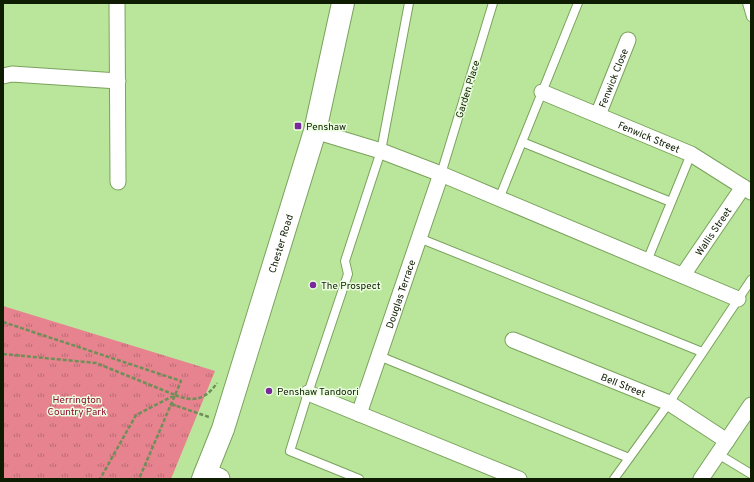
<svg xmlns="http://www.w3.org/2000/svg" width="754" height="482" viewBox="0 0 754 482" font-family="Overpass,sans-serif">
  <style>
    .grass { fill: url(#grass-tufts) }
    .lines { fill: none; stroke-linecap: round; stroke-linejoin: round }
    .lane-casing { stroke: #7aa25c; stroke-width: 10 }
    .street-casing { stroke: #7aa25c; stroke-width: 17 }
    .secondary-casing { stroke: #7aa25c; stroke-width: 23 }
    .primary-casing { stroke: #7aa25c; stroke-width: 24 }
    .path { stroke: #6f8f59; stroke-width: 2.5; stroke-dasharray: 4 2; stroke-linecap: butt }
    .lane { stroke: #fff; stroke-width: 8 }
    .street { stroke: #fff; stroke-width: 15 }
    .secondary { stroke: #fff; stroke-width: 21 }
    .primary { stroke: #fff; stroke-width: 22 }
    .poi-dot { fill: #782a9b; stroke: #ecfee0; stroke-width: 1.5 }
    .labels { text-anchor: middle; stroke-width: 3; stroke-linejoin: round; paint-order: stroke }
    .street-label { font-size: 10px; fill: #0e1d02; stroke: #ecfee0 }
    .poi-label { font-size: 10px; fill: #0e1d02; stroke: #ecfee0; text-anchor: start }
    .park-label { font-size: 10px; fill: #911135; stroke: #ecfee0 }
  </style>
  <defs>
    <pattern id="grass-tufts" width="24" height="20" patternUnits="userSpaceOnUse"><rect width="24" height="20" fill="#e7838f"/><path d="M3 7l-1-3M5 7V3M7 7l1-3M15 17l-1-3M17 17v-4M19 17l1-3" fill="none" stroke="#ba6b73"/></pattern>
  </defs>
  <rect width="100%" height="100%" fill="#bae69c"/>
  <!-- grass -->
  <path class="grass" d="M3,306L215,371L171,479H3Z"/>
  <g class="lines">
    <!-- lane casing -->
    <g class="lane-casing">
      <g id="lane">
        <path d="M747,3L751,17"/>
        <path d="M522,142L671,202"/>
        <path d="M441,174L493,3"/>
        <path d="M499,199L578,3"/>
        <path d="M419,238L702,352"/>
        <path d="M647,261L691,154"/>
        <path d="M379,356L629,458"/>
        <path d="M718,454L751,474"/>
        <path d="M359,479L290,451L308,393L348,274L345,261L381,151L409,3"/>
        <path d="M614,479L669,403L751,280"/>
      </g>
    </g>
    <!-- street casing -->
    <g class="street-casing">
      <g id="street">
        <path d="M117,3L118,182"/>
        <path d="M3,76L12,74L118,81"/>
        <path id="s1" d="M542,92L691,154L751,192"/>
        <path id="s2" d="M598,115L628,40"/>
        <path d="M315,131L381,151L441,174L738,299"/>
        <path id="s3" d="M683,275L743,187"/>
        <path id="s4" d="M513,340L669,403L727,441"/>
        <path d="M308,393L519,479"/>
        <path id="s5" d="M359,414L441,174"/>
        <path d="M701,479L751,405"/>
      </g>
    </g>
    <!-- secondary casing -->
    <g class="secondary-casing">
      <path id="secondary" d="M205,473L219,479"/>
    </g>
    <!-- primary casing -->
    <g class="primary-casing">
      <g id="primary">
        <path id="s6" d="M203,479L223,429L315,131L343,3"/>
      </g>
    </g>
    <!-- path -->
    <g class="path">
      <path d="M3,322L181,381L139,479"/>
      <path d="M3,354L96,363L175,395L136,415L100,479"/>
      <path d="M175,395C194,403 206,399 217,383"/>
      <path d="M171,404L209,417"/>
    </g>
    <!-- lane -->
    <use href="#lane" class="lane"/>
    <!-- street -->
    <use href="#street" class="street"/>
    <!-- secondary -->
    <use href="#secondary" class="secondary"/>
    <!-- primary -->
    <use href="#primary" class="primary"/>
  </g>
  <!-- markers -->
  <g class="poi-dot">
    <rect x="294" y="122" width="8" height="8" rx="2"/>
    <circle cx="313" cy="285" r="4"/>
    <circle cx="269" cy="391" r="4"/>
  </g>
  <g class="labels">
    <!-- street labels -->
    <g class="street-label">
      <text dy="4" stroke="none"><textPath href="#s2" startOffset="40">Fenwick Close</textPath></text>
      <text transform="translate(467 89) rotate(-73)" y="4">Garden Place</text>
      <text dy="4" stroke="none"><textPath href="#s1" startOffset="116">Fenwick Street</textPath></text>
      <text dy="4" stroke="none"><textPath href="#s3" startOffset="53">Wallis Street</textPath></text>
      <text dy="4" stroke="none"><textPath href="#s6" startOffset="248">Chester Road</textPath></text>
      <text dy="4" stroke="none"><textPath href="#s5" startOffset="127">Douglas Terrace</textPath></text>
      <text dy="4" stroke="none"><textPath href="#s4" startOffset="119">Bell Street</textPath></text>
    </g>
    <!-- poi labels -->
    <g class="poi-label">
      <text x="306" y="130">Penshaw</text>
      <text x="321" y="289">The Prospect</text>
      <text x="277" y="395">Penshaw Tandoori</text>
    </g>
    <!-- park labels -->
    <g class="park-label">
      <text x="77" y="403">Herrington<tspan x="77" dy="12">Country Park</tspan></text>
    </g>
  </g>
  <!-- border -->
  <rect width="754" height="482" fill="none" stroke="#0e1d02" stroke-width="8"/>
</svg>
